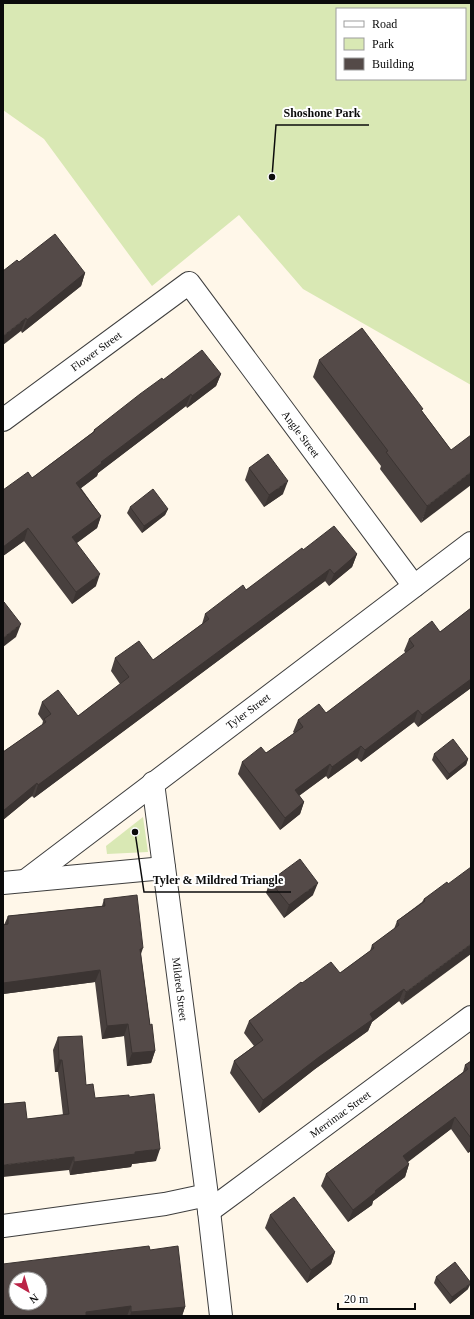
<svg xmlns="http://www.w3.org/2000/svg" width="474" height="1319" viewBox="0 0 474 1319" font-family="Georgia,serif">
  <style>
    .green { fill: #d9e8b4; fill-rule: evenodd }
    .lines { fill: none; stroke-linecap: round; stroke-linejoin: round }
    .street-casing { stroke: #3e3e3e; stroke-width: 24 }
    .street { stroke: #fff; stroke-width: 22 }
    .wall { fill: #48403e }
    .shaded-wall { fill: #3b3432 }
    .building { fill: #544a48; stroke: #3b3432; fill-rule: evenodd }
    .labels { text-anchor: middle; stroke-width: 4; stroke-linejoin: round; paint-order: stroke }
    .street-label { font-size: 11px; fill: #0b0b0b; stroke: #fff }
    .leader { fill: none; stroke: #0b0b0b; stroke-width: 1.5 }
    .callout-dot { fill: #0b0b0b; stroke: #fff; stroke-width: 1.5 }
    .callout-label { font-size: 12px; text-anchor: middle; font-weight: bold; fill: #0b0b0b; stroke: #fff; stroke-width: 4; stroke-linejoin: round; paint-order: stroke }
  </style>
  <rect width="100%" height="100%" fill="#fff7e9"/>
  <!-- green -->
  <g class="green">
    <path d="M3,3H471V385L303,289L239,215L152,286L44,139L3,110ZM337,9H465V79H337Z"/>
    <path d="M143,817L148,852L107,854L106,846Z"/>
  </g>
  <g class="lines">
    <!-- street casing -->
    <g class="street-casing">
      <g id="street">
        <path d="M3,420L189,283L414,586"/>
        <path d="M153,783L209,1211L221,1316"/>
        <path d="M25,881L471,543"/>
        <path d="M3,883L164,868"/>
        <path d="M209,1211L471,1017"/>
        <path d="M3,1226L165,1204L207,1195"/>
      </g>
    </g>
    <!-- street -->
    <use href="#street" class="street"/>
  </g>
  <!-- wall -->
  <g class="wall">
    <path d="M19,262L85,273L81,286L22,333L21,331Z"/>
    <path d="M319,360L422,411L451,450L421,523L380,469L381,466L313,377Z"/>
    <path d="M221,374L216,386L187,408L186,406L98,473L97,476L81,488L101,516L97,528L77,543L96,586L72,604L24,541L3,556V490L32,478L93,432L94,430L163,380Z"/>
    <path d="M249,468L283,494L264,507L245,480Z"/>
    <path d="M130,507L168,509L165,515L142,533L127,513Z"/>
    <path d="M303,550L357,554L352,567L329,586L325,581L34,798L32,796L3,820V752L42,725L43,721L38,714L42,702L78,716L120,684L111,671L115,658L153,660L202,624L205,614L246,590Z"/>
    <path d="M471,608V688L418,727L414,722L361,762L357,758L328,779L326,776L299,796L304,802L300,814L280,830L238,774L242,762L266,753L294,733L293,732L298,720L326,713L406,653L404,651L409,639L440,632Z"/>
    <path d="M434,754L468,759L466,765L447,780L432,760Z"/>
    <path d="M270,881L313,895L284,918L266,893Z"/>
    <path d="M448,884L402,1005L399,1001L372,1022L368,1031L315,1069L259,1113L230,1073L234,1061L254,1046L244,1033L249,1021L302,983L340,973L370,951L372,945L394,929L397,921L422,902L424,899Z"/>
    <path d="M104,899L141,955L150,1025L155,1051L151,1063L127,1066L124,1036L102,1039L95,982L3,994V925H4L8,916L102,906Z"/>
    <path d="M58,1037L86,1085L95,1098L129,1097L156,1161L132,1164L131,1167L70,1175L69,1170L27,1119L63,1115L58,1072H55L53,1050Z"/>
    <path d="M471,1061V1151L468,1153L451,1129L407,1162L409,1164L405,1177L373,1201L372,1205L348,1222L321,1186L326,1174L463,1072L465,1065Z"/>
    <path d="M270,1215L335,1252L331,1264L307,1283L265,1228Z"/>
    <path d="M150,1250L185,1307L182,1316H3Z"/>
    <path d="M436,1277L468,1289L450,1304L434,1283Z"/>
  </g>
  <!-- shaded-wall -->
  <g class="shaded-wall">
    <path d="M85,273L81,286L22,333L27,320Z"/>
    <path d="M26,318L21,331L3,345V336Z"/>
    <path d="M221,374L216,386L187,408L192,396Z"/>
    <path d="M191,394L186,406L98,473L97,476L72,495L76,483L101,462Z"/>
    <path d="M471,472V485L421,523L427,506Z"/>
    <path d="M288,481L283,494L264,507L269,495Z"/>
    <path d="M168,509L165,515L142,533L144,526Z"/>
    <path d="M101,516L97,528L68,549L72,537Z"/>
    <path d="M28,528L24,541L3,556V547Z"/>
    <path d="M357,554L352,567L329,586L334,574Z"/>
    <path d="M330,569L325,581L34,798L38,785Z"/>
    <path d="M100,574L96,586L72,604L76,592Z"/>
    <path d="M21,624L16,637L3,647V638Z"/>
    <path d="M471,679V688L418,727L422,715Z"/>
    <path d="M418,710L414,722L361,762L365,750Z"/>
    <path d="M361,746L357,758L328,779L332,767Z"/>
    <path d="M468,759L466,765L447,780L449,774Z"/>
    <path d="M330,764L326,776L290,802L295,790Z"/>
    <path d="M37,783L32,796L3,820V811Z"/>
    <path d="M304,802L300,814L280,830L285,818Z"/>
    <path d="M318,883L313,895L284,918L289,905Z"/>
    <path d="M471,944V954L402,1005L406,992Z"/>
    <path d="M143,948L139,960L140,949Z"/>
    <path d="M100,970L95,982L3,994V983Z"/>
    <path d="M404,989L399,1001L372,1022L368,1031L315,1069L259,1113L263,1100L370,1014Z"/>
    <path d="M128,1024L124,1036L102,1039L107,1026Z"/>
    <path d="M155,1051L151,1063L127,1066L132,1053Z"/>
    <path d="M59,1060H62L58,1072H55Z"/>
    <path d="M455,1117L451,1129L399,1169L403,1156Z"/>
    <path d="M471,1145V1151L468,1153Z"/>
    <path d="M160,1149L156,1161L132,1164L131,1167L70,1175L74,1162L135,1152Z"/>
    <path d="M74,1157L69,1170L3,1177V1165Z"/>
    <path d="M409,1164L405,1177L373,1201L372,1205L348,1222L353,1210L375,1191Z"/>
    <path d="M335,1252L331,1264L307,1283L311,1270Z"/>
    <path d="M471,1283L468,1289L450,1304L452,1297Z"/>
    <path d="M131,1306L127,1316H84L86,1312Z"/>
    <path d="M185,1307L182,1316H130L131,1312Z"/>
  </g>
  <!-- building -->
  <g class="building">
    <path d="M55,234L85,273L27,320L26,318L3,336V271L17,260L19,262Z"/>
    <path d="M362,328L423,409L421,410L451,450L471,435V472L427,506L386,452L388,451L319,360Z"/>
    <path d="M202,350L221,374L192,396L191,394L101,462L102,463L76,483L101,516L72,537L100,574L76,592L28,528L3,547V490L28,472L32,478L95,431L94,430L140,394L162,378L163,380Z"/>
    <path d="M268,454L288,481L269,495L249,468Z"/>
    <path d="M153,489L168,509L144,526L130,507Z"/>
    <path d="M334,526L357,554L334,574L330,569L38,785L37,783L3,811V752L46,722L44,719L51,714L42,702L58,690L78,716L129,677L115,658L139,641L153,660L209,619L205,614L243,585L246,590L302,548L303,550Z"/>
    <path d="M3,602H4L21,624L3,638Z"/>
    <path d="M471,608V679L422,715L418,710L365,750L361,746L332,767L330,764L295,790L304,802L285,818L242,762L261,747L266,753L303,727L298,720L319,704L326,713L414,646L409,639L432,621L440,632Z"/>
    <path d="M453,739L468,759L449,774L434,754Z"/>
    <path d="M300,859L318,883L289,905L270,881Z"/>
    <path d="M471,867V944L406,992L404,989L370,1014L373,1019L319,1057L263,1100L234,1061L263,1040L249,1021L301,982L302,983L331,962L340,973L374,948L372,945L399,925L397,921L425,901L424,899L447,882L448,884Z"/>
    <path d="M137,895L143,948L140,949L150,1025L152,1024L155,1051L132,1053L128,1024L107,1026L100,970L3,983V925L8,924V916L105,906L104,899Z"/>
    <path d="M82,1036L86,1085L93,1084L95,1098L129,1095V1097L154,1094L160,1149L135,1152V1154L74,1162V1157L3,1165V1104L25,1102L27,1119L69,1114L62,1060H59L58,1037Z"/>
    <path d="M471,1061V1138L455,1117L403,1156L409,1164L375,1191L376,1192L353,1210L326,1174L468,1069L465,1065Z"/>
    <path d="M294,1197L335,1252L311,1270L270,1215Z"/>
    <path d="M149,1246L150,1250L178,1246L185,1307L131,1312V1306L86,1312V1316H3V1264ZM16,1279H40V1303H16Z"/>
    <path d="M455,1262L471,1283L452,1297L436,1277Z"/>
  </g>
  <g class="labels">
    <!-- street labels -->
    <g class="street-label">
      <text transform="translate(96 351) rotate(-36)" y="4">Flower Street</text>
      <text transform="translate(301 434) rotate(53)" y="4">Angle Street</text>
      <text transform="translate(248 711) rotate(-37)" y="4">Tyler Street</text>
      <text transform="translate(180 989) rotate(83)" y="4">Mildred Street</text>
      <text transform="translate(340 1114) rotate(-36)" y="4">Merrimac Street</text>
    </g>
  </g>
  <!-- callouts -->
  <path class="leader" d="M272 177L276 125H369M135 832L144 892H291"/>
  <g class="callout-dot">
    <circle cx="272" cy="177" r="4"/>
    <circle cx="135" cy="832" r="4"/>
  </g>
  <g class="callout-label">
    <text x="322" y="117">Shoshone Park</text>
    <text x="218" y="884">Tyler &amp; Mildred Triangle</text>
  </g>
  <!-- border -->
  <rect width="474" height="1319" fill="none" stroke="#0b0b0b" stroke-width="8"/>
  <!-- legend -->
  <rect x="336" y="8" width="130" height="72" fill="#ffffff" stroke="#9d9d9d"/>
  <rect x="344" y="21" width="20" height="6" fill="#ffffff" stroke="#9d9d9d"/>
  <text x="372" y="28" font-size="12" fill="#0b0b0b">Road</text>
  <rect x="344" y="38" width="20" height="12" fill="#d9e8b4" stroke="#9d9d9d"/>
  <text x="372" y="48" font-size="12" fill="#0b0b0b">Park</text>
  <rect x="344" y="58" width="20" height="12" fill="#544a48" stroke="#9d9d9d"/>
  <text x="372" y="68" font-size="12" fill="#0b0b0b">Building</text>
  <!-- north arrow -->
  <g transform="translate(28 1291) rotate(142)"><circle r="19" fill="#ffffff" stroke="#9d9d9d"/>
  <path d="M0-3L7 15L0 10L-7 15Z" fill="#bb2447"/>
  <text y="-6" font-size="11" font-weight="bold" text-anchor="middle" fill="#0b0b0b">N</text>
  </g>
  <!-- scale -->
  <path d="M338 1303v6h77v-6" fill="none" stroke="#0b0b0b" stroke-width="2"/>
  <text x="344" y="1303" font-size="12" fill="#0b0b0b" stroke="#ffffff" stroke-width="3" paint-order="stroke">20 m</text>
</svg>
